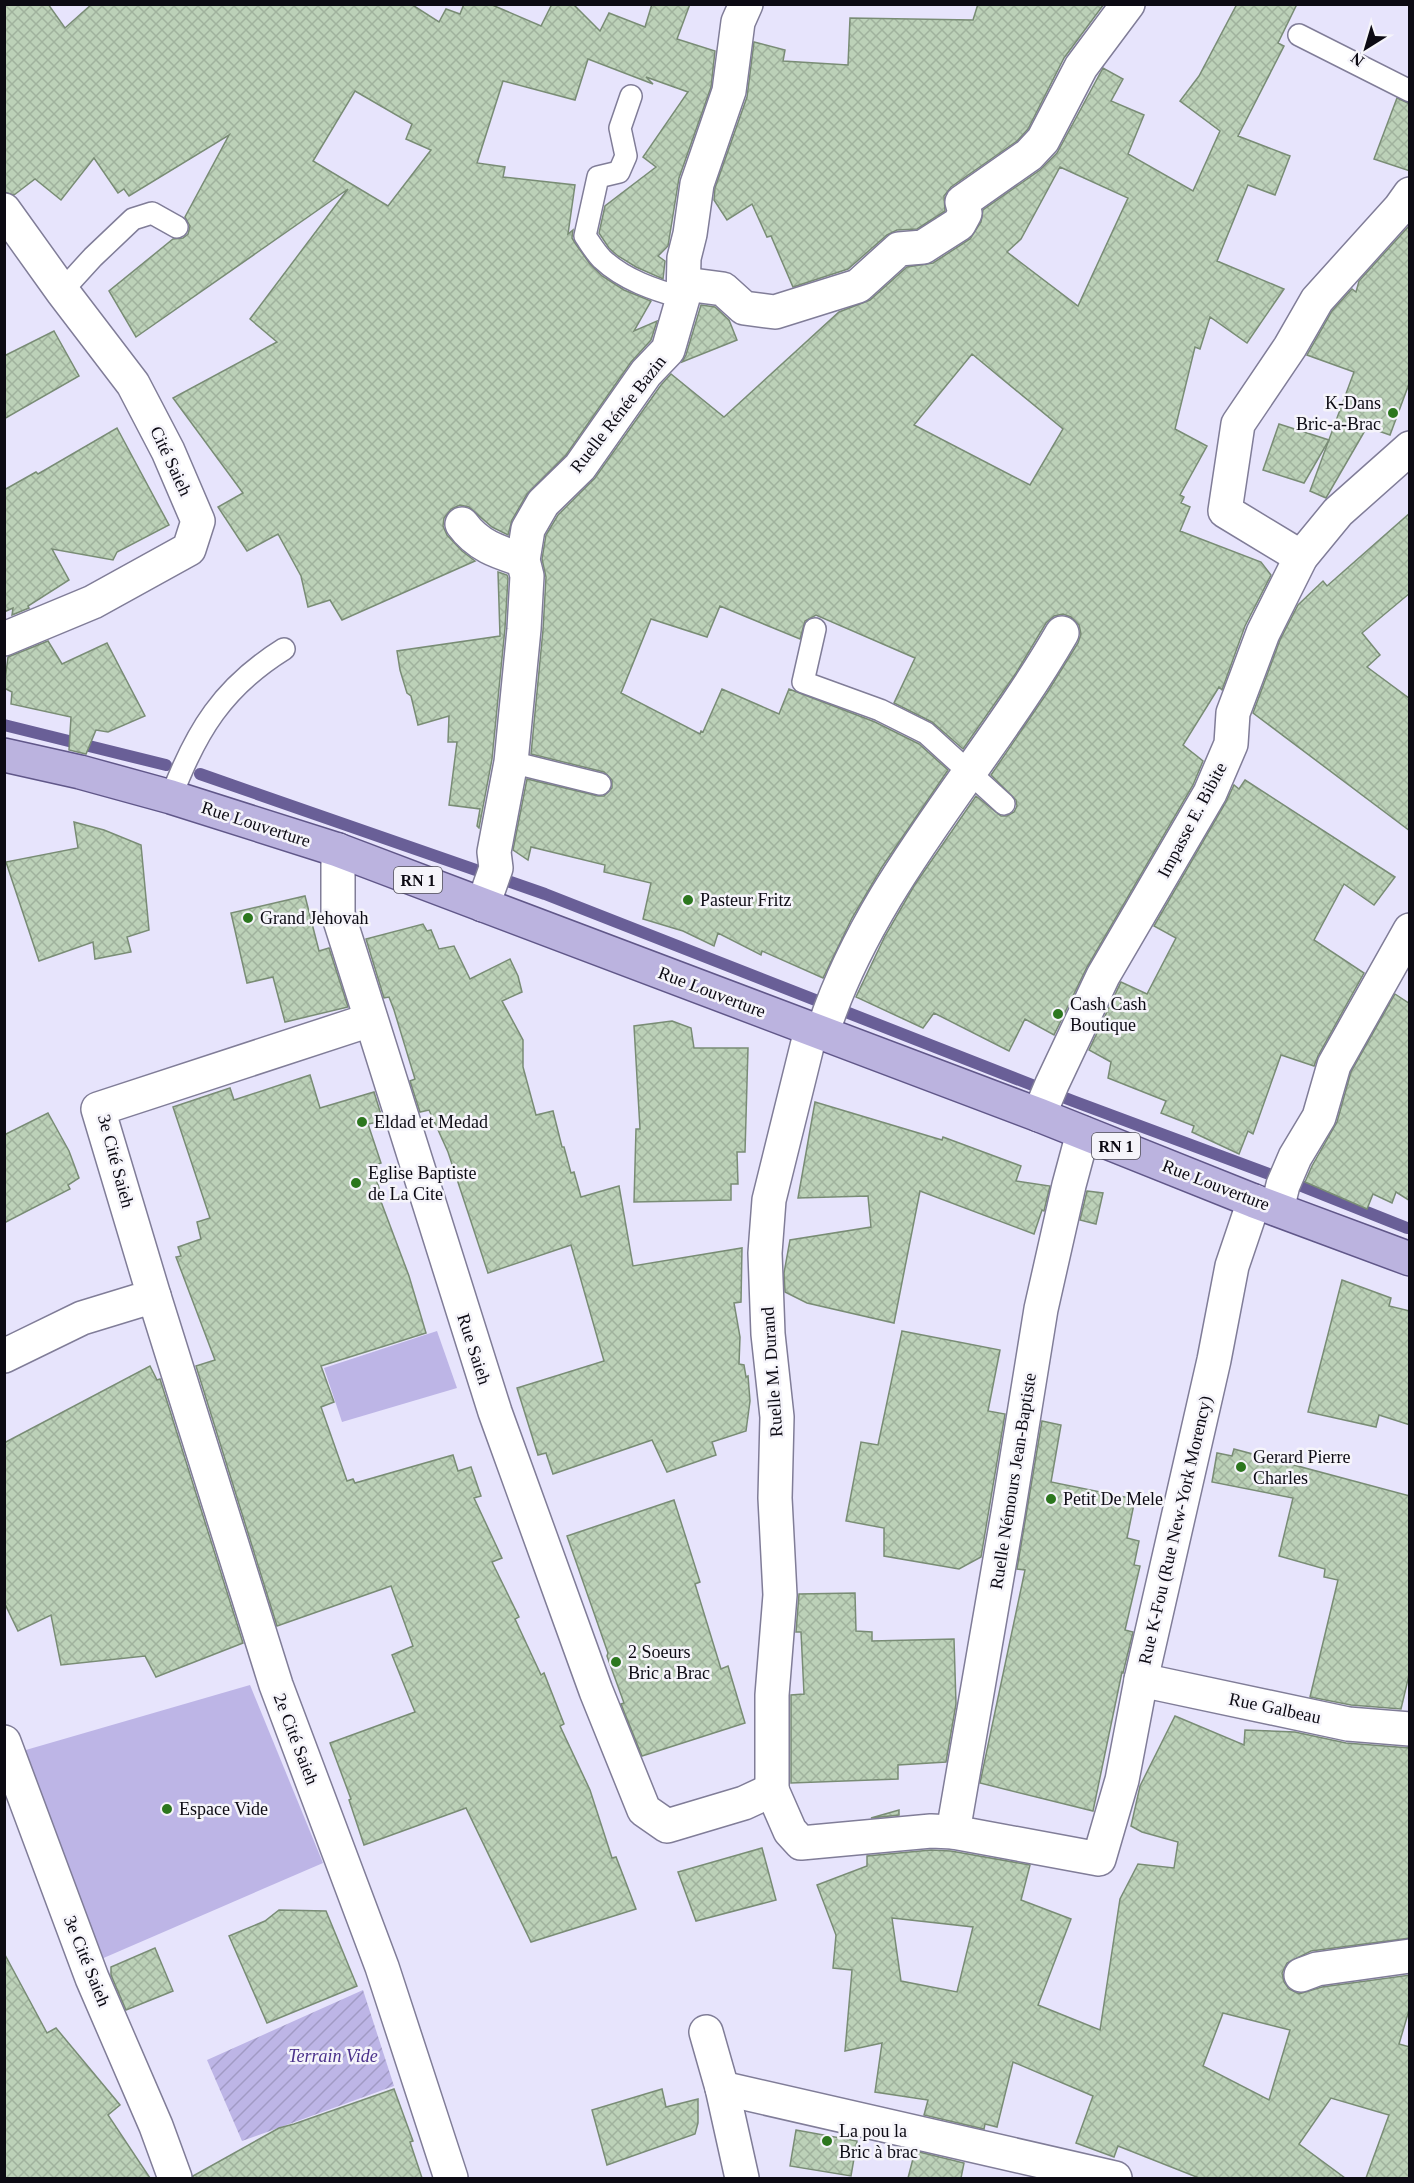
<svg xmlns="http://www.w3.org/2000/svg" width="1414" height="2183" viewBox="0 0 1414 2183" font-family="'Times New Roman',serif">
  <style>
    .grass { fill: #bdb5e6 }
    .garden { fill: url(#garden-furrows) }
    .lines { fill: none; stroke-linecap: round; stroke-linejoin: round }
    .stream { stroke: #695f97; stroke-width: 12 }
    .building { fill: url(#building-cross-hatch); stroke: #798c75; stroke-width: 1.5; fill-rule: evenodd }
    .service-casing { stroke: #807d98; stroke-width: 24 }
    .minor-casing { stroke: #807d98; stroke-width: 36 }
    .primary-casing { stroke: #605789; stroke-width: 36 }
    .service { stroke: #fff; stroke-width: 21 }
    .minor { stroke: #fff; stroke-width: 33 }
    .primary { stroke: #bbb3df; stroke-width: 33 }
    .poi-dot { fill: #2c771e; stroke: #f5f4fa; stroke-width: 2 }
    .labels { text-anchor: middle; stroke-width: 5; stroke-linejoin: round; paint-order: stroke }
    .shield { fill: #f5f4fa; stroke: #525058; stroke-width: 1.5 }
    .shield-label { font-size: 16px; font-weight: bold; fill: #0c0a13 }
    .poi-label { font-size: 18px; fill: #0c0a13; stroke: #f5f4fa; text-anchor: start }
    .street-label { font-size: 18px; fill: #0c0a13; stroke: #f5f4fa }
    .park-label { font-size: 18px; font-style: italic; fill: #4b318b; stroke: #f5f4fa }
  </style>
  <defs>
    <pattern id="garden-furrows" width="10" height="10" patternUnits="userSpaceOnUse" patternTransform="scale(1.5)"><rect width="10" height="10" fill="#bdb5e6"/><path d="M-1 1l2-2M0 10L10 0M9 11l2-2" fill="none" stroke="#a19ac4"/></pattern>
    <pattern id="building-cross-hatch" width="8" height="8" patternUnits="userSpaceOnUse" patternTransform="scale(1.5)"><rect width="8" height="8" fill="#bcd1b8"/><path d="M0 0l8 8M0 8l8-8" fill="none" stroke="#a0b29d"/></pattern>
  </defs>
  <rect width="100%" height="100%" fill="#e7e4fc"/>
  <!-- grass -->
  <g class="grass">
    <path d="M437,1331L457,1388L342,1422L324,1368Z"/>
    <path d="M250,1685L323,1863L92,1963L12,1754Z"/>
  </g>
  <!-- garden -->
  <path class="garden" d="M363,1990L394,2086L242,2141L207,2060Z"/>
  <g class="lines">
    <!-- stream -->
    <g class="stream">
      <path d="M4,725L166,765"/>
      <path d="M200,774L545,894L1073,1101L1304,1187L1407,1228"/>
    </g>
  </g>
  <!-- building -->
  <g class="building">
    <path d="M4,4H48L65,28L92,4H411L439,22L446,9L460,14L464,4H490L541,26L552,4H573L600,31L609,13L645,27L652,4H690L677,39L715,51L711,87L679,178L668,246L658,256L665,261L663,279L636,267L618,256L609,248L599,233L605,206L656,167L643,157L688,92L646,77L653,84L588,59L575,100L503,81L477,163L505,167L503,177L575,185L568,234L573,230L572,238L575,243L590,264L602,276L624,290L651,301L634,331L657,321L651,340L631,362L566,455L527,494L512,520L508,535L492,527L469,507L460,505L451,509L444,518L443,526L447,535L462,551L475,561L342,620L330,600L308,607L301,576L278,534L247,551L218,507L243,493L173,398L277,342L250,319L348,189L136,337L109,291L173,239L183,238L188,234L190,226L185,217L229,135L129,196L124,189L118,193L94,158L61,200L35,179L14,195L4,192ZM355,91L412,124L406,139L431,150L388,206L313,161Z"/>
    <path d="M978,4H1104L1064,58L1028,129L1017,141L951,187L944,196L945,211L917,229L897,230L887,235L848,269L793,287L771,236L767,237L752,204L727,220L714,200L715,188L747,97L754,42L785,50L783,61L848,65L850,18L973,20Z"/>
    <path d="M1237,4H1297L1278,43L1284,46L1238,136L1290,156L1275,195L1248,185L1217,261L1284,289L1247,343L1210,317L1200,349L1195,347L1175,429L1207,446L1180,495L1184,497L1181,503L1190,507L1180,531L1261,562L1271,575L1245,626L1222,690L1219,687L1183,745L1203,761L1193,785L1087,967L1054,1035L1025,1019L1009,1051L934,1013L923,1028L856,997L885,936L914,886L976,796L1001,816H1007L1014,812L1017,806L1016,800L991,775L1047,693L1078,643L1081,634L1079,625L1071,617L1063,614L1054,616L1046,623L1016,673L963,749L932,722L894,703L915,658L816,615L805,621L800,639L720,606L707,637L651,619L621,693L700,734L701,731L703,732L722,689L779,714L789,689L875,722L919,744L948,770L882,867L852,918L823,978L762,951L761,955L718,933L714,946L683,931L643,919L651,883L604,872L605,865L531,847L528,860L513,850L527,779L598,796H604L612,788V780L604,772L531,754L543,630L546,577L542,559L546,535L558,515L595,478L661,385L671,374L724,417L839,312L870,300L907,267L933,263L970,239L981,222L983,210L1040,170L1057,153L1103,68L1123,79L1111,101L1144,115L1128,154L1193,191L1220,131L1180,101L1199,76ZM1060,167L1128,198L1078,306L1007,252L1021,239ZM972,354L1063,429L1030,485L914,425Z"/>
    <path d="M1397,98L1410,104V171L1374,159Z"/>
    <path d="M1410,225V381L1390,435L1367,427L1326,498L1310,491L1354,372L1307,355L1332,311L1352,289L1356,292L1359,281Z"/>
    <path d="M701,305L715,307L729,320L737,340L682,362L686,355Z"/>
    <path d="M54,331L79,376L4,419V356Z"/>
    <path d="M1279,424L1329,440L1304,483L1263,470Z"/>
    <path d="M117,428L169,525L117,552L113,560L52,549L69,580L28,606L29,608L12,615L13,608L4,612V490L36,472L38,474Z"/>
    <path d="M1410,513V593L1362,633L1380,655L1367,667L1410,699V831L1253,713L1280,640L1298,605L1323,581L1327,586Z"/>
    <path d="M498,572L507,575L508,578L505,628L492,759L479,828L477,826L480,809L449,805L457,742H448L449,716L418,725L411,696L407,693L400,670L397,651L500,636Z"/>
    <path d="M48,641L62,664L107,643L145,716L108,732L96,730L86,754L69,750L71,717L11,704L12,692L4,688L8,657Z"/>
    <path d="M1245,780L1395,877L1374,905L1344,884L1314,940L1364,973L1318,1056L1314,1066L1281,1055L1253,1134L1248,1131L1239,1154L1192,1132L1194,1126L1161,1113L1166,1101L1108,1078L1111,1062L1089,1050L1121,982L1147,994L1176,938L1154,926L1226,802L1234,785L1239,789Z"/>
    <path d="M74,822L104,830L141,845L149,930L127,937L131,952L95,959L93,942L39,961L6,862L78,848Z"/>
    <path d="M305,896L319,951L329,948L348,1007L285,1022L273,977L247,983L231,913Z"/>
    <path d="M423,924L427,931L431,930L439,949L454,946L470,979L510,959L518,976L522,992L502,1001L523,1040V1067L536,1115L553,1111L562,1147H564L571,1173L574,1172L581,1197L619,1186L633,1266L742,1248L741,1302L734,1303L740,1337L739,1364L744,1365L746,1377L748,1376L750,1401L746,1431L712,1442L716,1455L667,1472L652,1440L553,1474L546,1453L538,1455L517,1388L604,1361L571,1245L488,1273L448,1152L429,1110L420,1112L410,1081L415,1079L394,1010L389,997L384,998L366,939Z"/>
    <path d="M1395,994L1410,1004V1201L1396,1192L1392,1203L1373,1194L1367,1209L1305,1182L1312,1166L1337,1122L1351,1072Z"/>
    <path d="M672,1021L691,1028L694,1048H748L745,1152H737L738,1184H731V1200L634,1202L636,1129H640L634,1026Z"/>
    <path d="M310,1075L320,1108L374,1092L383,1121L368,1124L381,1163L372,1166L380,1191H377L409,1276L426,1333L321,1366L334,1402L321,1407L347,1481L353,1479L355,1483L453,1455L458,1471L471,1467L481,1496L474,1498L502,1558L492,1562L519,1617L515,1619L541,1675L544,1673L564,1724L560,1726L590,1790L612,1858L616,1857L636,1909L531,1942L466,1808L364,1845L349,1800L351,1799L330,1743L415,1712L392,1655L413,1646L391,1586L277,1626L196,1366L215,1360L176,1257L181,1256L178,1247L201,1239L197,1222L210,1218L173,1107L230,1088L234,1100Z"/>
    <path d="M815,1102L942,1140L943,1137L1021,1166L1016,1181L1050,1186L1044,1211L1042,1210L1034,1234L920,1191L894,1323L807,1303L785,1292L784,1273L790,1240L871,1227L868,1196L798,1198Z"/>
    <path d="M48,1113L69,1151L79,1178L68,1185L70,1189L4,1223V1135Z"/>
    <path d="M1087,1191L1103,1193L1096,1224L1080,1220Z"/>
    <path d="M1342,1280L1391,1298L1389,1306L1410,1311V1425L1379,1415L1376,1427L1308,1412Z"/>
    <path d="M902,1331L1000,1350L988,1411L1005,1414L981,1557L959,1569L884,1556V1528L846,1521L861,1442L878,1445Z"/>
    <path d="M150,1366L157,1380L160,1379L243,1643L156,1677L145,1656L61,1665L51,1615L18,1631L4,1602V1443Z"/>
    <path d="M1042,1421L1061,1425L1051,1482L1135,1499L1127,1538L1139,1541L1134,1565L1140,1566L1125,1630L1133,1632L1123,1673L1122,1672L1093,1811L980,1783L1025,1570L1017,1569Z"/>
    <path d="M1234,1449L1410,1496V1671L1401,1709L1351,1705L1310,1697L1338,1580L1324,1577L1325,1569L1279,1556L1293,1498L1212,1482L1217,1453L1232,1456Z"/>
    <path d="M674,1500L700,1582L695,1584L721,1669L728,1666L745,1723L642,1756L621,1704L624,1703L607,1656L608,1653L567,1536Z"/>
    <path d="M855,1593L856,1631L872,1632V1641L954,1639L956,1704L946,1762L898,1765V1779L791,1783V1695L804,1694L801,1632H796L799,1594Z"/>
    <path d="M1175,1716L1244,1745L1245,1730L1295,1732L1346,1743L1410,1748V1938L1311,1951L1287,1963L1282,1973L1284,1982L1289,1989L1299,1994L1322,1987L1410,1975V2007L1399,2044L1410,2047V2178H1366L1389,2115L1331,2098L1299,2144L1345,2178H1199L1118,2146L1114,2157L1076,2143L1093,2096L1013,2062L997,2127L985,2124L984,2129L924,2115L928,2100L875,2092L882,2043L845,2051L852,1970L833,1968L836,1935L817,1885L867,1866V1856L931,1850L951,1851L1030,1865L1021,1900L1071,1919L1038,2005L1100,2030L1120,1899L1138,1864L1174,1868L1178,1842L1142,1832L1131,1826L1140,1786ZM892,1918L973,1927L957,1992L901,1981ZM1223,2013L1290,2030L1269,2100L1203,2066Z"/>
    <path d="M899,1810V1815L871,1818Z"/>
    <path d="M762,1848L776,1900L696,1921L678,1872Z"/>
    <path d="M279,1910L326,1911L357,1986L267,2023L229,1936L265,1921Z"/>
    <path d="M155,1948L173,1991L126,2010L111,1975V1967Z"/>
    <path d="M4,1953L47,2033L56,2028L120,2105L108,2115L150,2178H4Z"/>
    <path d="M394,2089L413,2141L410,2142L422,2178H193V2176L279,2128L294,2124Z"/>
    <path d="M662,2089L666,2107L698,2099V2123L695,2134L607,2165L592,2110Z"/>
    <path d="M796,2130L857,2141L851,2176L790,2166Z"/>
    <path d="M915,2151L964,2163L961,2178H908Z"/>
  </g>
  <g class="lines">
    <!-- service casing -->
    <g class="service-casing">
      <g id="service">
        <path d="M1299,35L1410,91"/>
        <path d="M631,96L620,128L626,156L619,172L598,177L585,236C590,243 595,252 602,259C624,280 655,290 683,298"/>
        <path d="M62,291L93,257L133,219L152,213L177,227"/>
        <path d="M815,629L803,682L880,710L926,733L1004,804"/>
        <path d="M511,762L600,784"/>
        <path d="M171,797C196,731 223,687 284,649"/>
      </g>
    </g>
    <!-- minor casing -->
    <g class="minor-casing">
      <g id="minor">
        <path d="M4,210L62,291L133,384L168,451L198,521L189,549L93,602L4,639"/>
        <path d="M685,284L723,289L744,308L775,312L858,286L899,249L923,247L959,224L965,213L962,202L1029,155L1043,140L1081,67L1128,4"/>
        <path d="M462,524C478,546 498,552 523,560"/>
        <path d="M1301,557L1225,511L1238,424L1290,347L1317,300L1400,208L1410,194"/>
        <path d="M338,850V914L495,1412L596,1691L644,1810L667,1826L744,1803L772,1790L790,1831L801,1843L931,1831L953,1832L1099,1859L1122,1780L1141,1680L1214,1360L1232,1266L1254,1201"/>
        <path d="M483,905L496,868L494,852L511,762L524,629L527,576L523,560L528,529L543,503L580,467L646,373L668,350L683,298L684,258L690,234L697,184L729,91L738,22L746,4"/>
        <path d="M822,1034C870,883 984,768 1062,633"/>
        <path d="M1039,1115L1052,1084L1103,976L1210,793L1231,744L1233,713L1263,633L1301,557L1338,512L1410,448"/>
        <path d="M1277,1209L1283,1185L1295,1157L1319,1117L1334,1065L1410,930"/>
        <path d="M154,1296L276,1685L382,1967L451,2178"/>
        <path d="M4,1356L82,1318L154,1296L98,1109L370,1020"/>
        <path d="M1141,1680L1348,1724L1410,1729"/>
        <path d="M4,1742L92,1978L156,2126L175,2178"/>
        <path d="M772,1790V1695L780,1595L775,1498L777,1417L768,1334L765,1253L769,1200L811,1030"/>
        <path d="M953,1832L1008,1513L1041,1309L1069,1185L1083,1133"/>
        <path d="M1301,1975L1317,1969L1410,1956"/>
        <path d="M706,2032L722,2088L742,2178"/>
        <path d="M722,2088L1115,2178"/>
      </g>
    </g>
    <!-- primary casing -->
    <g class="primary-casing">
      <path id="primary" d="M4,755L80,772L171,797L338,850L1039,1115L1254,1201L1410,1259"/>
    </g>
    <!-- service -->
    <use href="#service" class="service"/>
    <!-- minor -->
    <use href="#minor" class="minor"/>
    <!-- primary -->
    <use href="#primary" class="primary"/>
  </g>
  <!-- markers -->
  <g class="poi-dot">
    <circle cx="1393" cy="413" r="6"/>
    <circle cx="688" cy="900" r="6"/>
    <circle cx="248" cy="918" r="6"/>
    <circle cx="1058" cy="1014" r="6"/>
    <circle cx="362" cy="1122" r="6"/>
    <circle cx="356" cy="1183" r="6"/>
    <circle cx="1241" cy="1467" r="6"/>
    <circle cx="1051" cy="1499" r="6"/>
    <circle cx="616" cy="1662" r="6"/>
    <circle cx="167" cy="1809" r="6"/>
    <circle cx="827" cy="2141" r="6"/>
  </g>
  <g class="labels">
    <!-- shield labels -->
    <g class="shield">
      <rect x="394" y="867" width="48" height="26" rx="4.5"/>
      <rect x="1092" y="1133" width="48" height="26" rx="4.5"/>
    </g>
    <g class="shield-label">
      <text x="418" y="886">RN 1</text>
      <text x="1116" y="1152">RN 1</text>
    </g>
    <!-- poi labels -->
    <g class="poi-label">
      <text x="1381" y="409" text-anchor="end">K-Dans<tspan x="1381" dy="21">Bric-a-Brac</tspan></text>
      <text x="700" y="906">Pasteur Fritz</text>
      <text x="260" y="924">Grand Jehovah</text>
      <text x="1070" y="1010">Cash Cash<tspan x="1070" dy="21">Boutique</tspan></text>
      <text x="374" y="1128">Eldad et Medad</text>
      <text x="368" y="1179">Eglise Baptiste<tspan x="368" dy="21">de La Cite</tspan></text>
      <text x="1253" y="1463">Gerard Pierre<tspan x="1253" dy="21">Charles</tspan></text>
      <text x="1063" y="1505">Petit De Mele</text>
      <text x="628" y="1658">2 Soeurs<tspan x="628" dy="21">Bric a Brac</tspan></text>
      <text x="179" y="1815">Espace Vide</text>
      <text x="839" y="2137">La pou la<tspan x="839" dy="21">Bric à brac</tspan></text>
    </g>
    <!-- street labels -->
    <g class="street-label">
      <text transform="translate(618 414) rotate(-52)" y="6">Ruelle Rénée Bazin</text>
      <text transform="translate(171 461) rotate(65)" y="6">Cité Saieh</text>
      <text transform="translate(1192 820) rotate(-62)" y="6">Impasse E. Bibite</text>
      <text transform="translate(256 824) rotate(18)" y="6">Rue Louverture</text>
      <text transform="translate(712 992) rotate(21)" y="6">Rue Louverture</text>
      <text transform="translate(116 1161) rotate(75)" y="6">3e Cité Saieh</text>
      <text transform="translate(1216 1185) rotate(21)" y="6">Rue Louverture</text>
      <text transform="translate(474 1349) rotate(72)" y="6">Rue Saieh</text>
      <text transform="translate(772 1372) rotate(-94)" y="6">Ruelle M. Durand</text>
      <text transform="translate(1013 1481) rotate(-81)" y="6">Ruelle Némours Jean-Baptiste</text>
      <text transform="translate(1175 1530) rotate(-77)" y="6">Rue K-Fou (Rue New-York Morency)</text>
      <text transform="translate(1275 1708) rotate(12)" y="6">Rue Galbeau</text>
      <text transform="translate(296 1739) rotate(69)" y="6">2e Cité Saieh</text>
      <text transform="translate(87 1961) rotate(68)" y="6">3e Cité Saieh</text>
    </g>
    <!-- park labels -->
    <g class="park-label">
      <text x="333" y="2062">Terrain Vide</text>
    </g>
  </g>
  <!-- border -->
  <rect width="1414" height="2183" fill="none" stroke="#0c0a13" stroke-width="12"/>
  <!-- north arrow -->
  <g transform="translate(1366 48) rotate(217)" stroke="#f5f4fa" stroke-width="4.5" paint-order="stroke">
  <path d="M0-4.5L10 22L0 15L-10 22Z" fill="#0c0a13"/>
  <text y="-9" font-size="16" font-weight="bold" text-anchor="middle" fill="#0c0a13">N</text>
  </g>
</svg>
